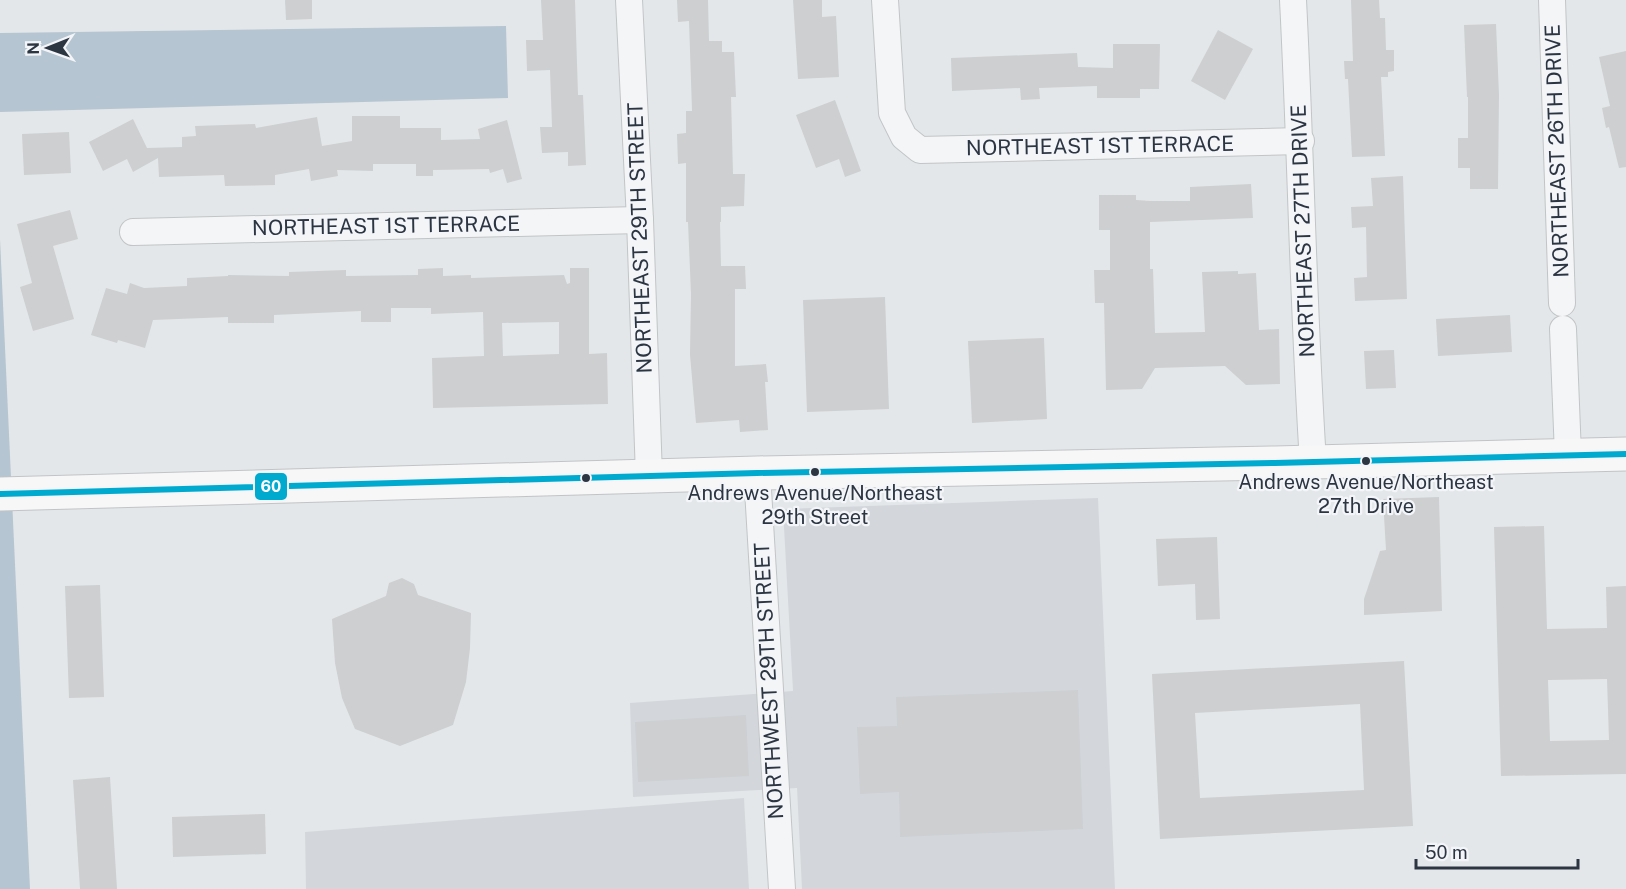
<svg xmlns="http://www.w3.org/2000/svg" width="1626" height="889" viewBox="0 0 1626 889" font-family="'Public Sans',sans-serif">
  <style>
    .built { fill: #d3d7dc }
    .water { fill: #b5c5d1 }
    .building { fill: #cdcfd1; fill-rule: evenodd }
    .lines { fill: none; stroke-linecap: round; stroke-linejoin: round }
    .minor-casing { stroke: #c2c5c7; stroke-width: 28 }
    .major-casing { stroke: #c1c4c6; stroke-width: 35 }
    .minor { stroke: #f4f5f6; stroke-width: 26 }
    .major { stroke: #f7f7f8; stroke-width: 33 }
    .bus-1-casing { stroke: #f3f5f8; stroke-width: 10 }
    .bus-1 { stroke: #00a9ce; stroke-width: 6 }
    .bus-dot { fill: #2c3542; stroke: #f3f5f8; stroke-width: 2 }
    .labels { text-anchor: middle; stroke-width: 4.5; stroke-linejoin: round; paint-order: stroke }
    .bus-label { font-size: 20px; fill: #2c3542; stroke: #f3f5f8 }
    .street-label { font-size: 21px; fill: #2c3542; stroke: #f3f5f8 }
    .line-badge { stroke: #f3f5f8; stroke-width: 2 }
    .badge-label { font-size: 16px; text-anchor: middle; font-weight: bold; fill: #fff }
  </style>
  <rect width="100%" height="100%" fill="#e4e7e9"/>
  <!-- built -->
  <g class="built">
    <path d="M1098,498L1115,889H802L797,788L633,797L630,703L793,691L783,509Z"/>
    <path d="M744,798L749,889H306L305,832Z"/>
  </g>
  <!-- water -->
  <g class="water">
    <path d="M506,26L508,98L0,112V33Z"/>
    <path d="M0,239L30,889H0Z"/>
  </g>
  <!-- building -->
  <g class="building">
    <path d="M285,0H312V19L286,20Z"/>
    <path d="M541,0H575L578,95H583L586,165L568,166V152L542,153L540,127H552L550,70L527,71L526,40H543Z"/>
    <path d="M677,0H708L709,41H722V52H734L736,97H731L733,174H745L744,206L721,207V222H720L721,266H745L746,289H735V366L766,364L768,382H765L768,430L740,432L739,420L696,423L690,355L691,294L688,222H686V163L678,164L677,134L686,133V111H692L689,21L678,22Z"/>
    <path d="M793,0H822V17L836,16L839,77L798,79Z"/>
    <path d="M1351,0H1379L1380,18H1385L1386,50H1394V71L1388,72V77H1381L1385,156L1352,157L1348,79H1345L1344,61H1353Z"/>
    <path d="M1496,24L1499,95L1498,189H1470V168H1458V138H1468V97H1467L1464,25Z"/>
    <path d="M1218,30L1253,49L1225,100L1191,81Z"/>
    <path d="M1113,44H1160L1159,89H1140V98H1097V86L1039,88L1040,99L1021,100L1020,88L952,91L951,58L1077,53L1078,67L1113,68Z"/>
    <path d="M1626,51V167L1619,168L1609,127L1606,128L1602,108L1610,106L1599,57Z"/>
    <path d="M835,100L861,171L845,177L839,159L816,168L796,115Z"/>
    <path d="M352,116H400V128H441V140L480,139L478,129L507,120L522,179L507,183L503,169L490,173L489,169L433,170V176H416V164H373V171L337,170L338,176L311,181L309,169L275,175V185L225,186L224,175L159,177L158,158L133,172L127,159L103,171L89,142L133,119L147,148L182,147V137L196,136L195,126L255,124L256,128L317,117L322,146L352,141Z"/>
    <path d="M69,132L71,173L24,175L22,134Z"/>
    <path d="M1403,176L1407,299L1355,301L1354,278L1367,277L1366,227L1352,228L1351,207L1373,206L1371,178Z"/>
    <path d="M1251,184L1253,218L1150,222V269H1153L1155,333L1205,332L1202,272L1238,271V274L1256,273L1259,330L1279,329L1280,384L1246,385L1225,366L1155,368L1142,389L1106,390L1104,303H1095L1094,270H1110V230H1099V195H1136V200L1150,201H1190V187Z"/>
    <path d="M70,210L78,239L53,246L74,319L33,331L20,287L32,283L17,224Z"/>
    <path d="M443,268V276L471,275V278L564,275L567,284L570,283V268H589V354L607,353L608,404L433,408L432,358L484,356L483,312L431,314V308H391V322H361V311L274,315V323H228V317L153,320L145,348L118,340L117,343L91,335L106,288L127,294L130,283L144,288L187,286V278L228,276V275L289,276V272L346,270V276L418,275V269ZM559,322V354L503,356L502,323Z"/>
    <path d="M885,297L889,409L807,412L803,300Z"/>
    <path d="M1510,315L1512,352L1438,356L1436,319Z"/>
    <path d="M1044,338L1047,419L972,423L968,341Z"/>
    <path d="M1394,350L1396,388L1366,389L1364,351Z"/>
    <path d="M1439,497L1442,611L1364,615V599L1380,551L1386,550L1383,499Z"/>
    <path d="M1544,526L1547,629L1607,628L1606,587L1626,586V774L1501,776L1494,527ZM1607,679L1609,740L1550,741L1548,680Z"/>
    <path d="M1217,537L1220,619L1196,620L1195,584L1158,586L1156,539Z"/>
    <path d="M402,578L414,584L418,595L471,613L470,648L466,682L453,725L400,746L355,729L342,698L335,663L332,619L386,596L389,583Z"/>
    <path d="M100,585L104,697L69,698L65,586Z"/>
    <path d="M1404,661L1413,826L1160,839L1152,674ZM1360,704L1364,790L1200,798L1195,713Z"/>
    <path d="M1078,690L1083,829L900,837L899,792L860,794L857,727L897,726L896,697Z"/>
    <path d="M746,715L749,776L638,782L635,722Z"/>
    <path d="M110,777L117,889H80L73,780Z"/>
    <path d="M265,814L266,854L173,857L172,817Z"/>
  </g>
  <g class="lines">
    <!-- minor casing -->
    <g class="minor-casing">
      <g id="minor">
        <path d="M629,0L640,220L649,476"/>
        <path d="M885,0L892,113L904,137L920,150L1301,141"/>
        <path d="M1293,0C1301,154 1303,308 1313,462"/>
        <path d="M1552,0L1562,303"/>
        <path d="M133,232L640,220"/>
        <path d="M1563,329L1568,455"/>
        <path d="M757,473L782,889"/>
      </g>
    </g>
    <!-- major casing -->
    <g class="major-casing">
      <path id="major" d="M0,494L757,473L1275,463L1626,454"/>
    </g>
    <!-- minor -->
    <use href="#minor" class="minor"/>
    <!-- major -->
    <use href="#major" class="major"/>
    <!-- bus-1 casing -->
    <g class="bus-1-casing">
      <path id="bus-1" d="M0,494L757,473L1275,463L1626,454"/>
    </g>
    <!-- bus-1 -->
    <use href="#bus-1" class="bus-1"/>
  </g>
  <!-- markers -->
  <g class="bus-dot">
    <circle cx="1366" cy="461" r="5"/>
    <circle cx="815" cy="472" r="5"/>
    <circle cx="586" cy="478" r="5"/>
  </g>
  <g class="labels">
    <!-- bus labels -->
    <g class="bus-label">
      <text x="1366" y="489">Andrews Avenue/Northeast<tspan x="1366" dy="24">27th Drive</tspan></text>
      <text x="815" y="500">Andrews Avenue/Northeast<tspan x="815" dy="24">29th Street</tspan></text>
    </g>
    <!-- street labels -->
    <g class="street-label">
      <text transform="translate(1100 146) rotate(-1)" y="7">NORTHEAST 1ST TERRACE</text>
      <text transform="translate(1557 151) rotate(-92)" y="7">NORTHEAST 26TH DRIVE</text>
      <text transform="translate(386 226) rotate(-1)" y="7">NORTHEAST 1ST TERRACE</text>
      <text transform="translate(1303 231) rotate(-92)" y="7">NORTHEAST 27TH DRIVE</text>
      <text transform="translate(640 238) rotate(-92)" y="7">NORTHEAST 29TH STREET</text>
      <text transform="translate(769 681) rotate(-93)" y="7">NORTHWEST 29TH STREET</text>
    </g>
  </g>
  <rect class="line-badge" x="254" y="472" width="34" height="29" rx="6" fill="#00a9ce"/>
  <g class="badge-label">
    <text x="271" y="492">60</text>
  </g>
  <!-- north arrow -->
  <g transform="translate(48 48) rotate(269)" stroke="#f3f5f8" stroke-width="4.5" paint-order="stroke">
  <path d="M0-4.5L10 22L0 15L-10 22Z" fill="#2c3542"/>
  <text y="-9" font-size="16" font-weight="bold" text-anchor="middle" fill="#2c3542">N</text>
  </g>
  <!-- scale -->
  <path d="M1416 859v9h162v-9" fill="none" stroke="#2c3542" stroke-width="3"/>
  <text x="1425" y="859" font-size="18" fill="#2c3542" stroke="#f3f5f8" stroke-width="4.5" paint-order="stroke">50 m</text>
</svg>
